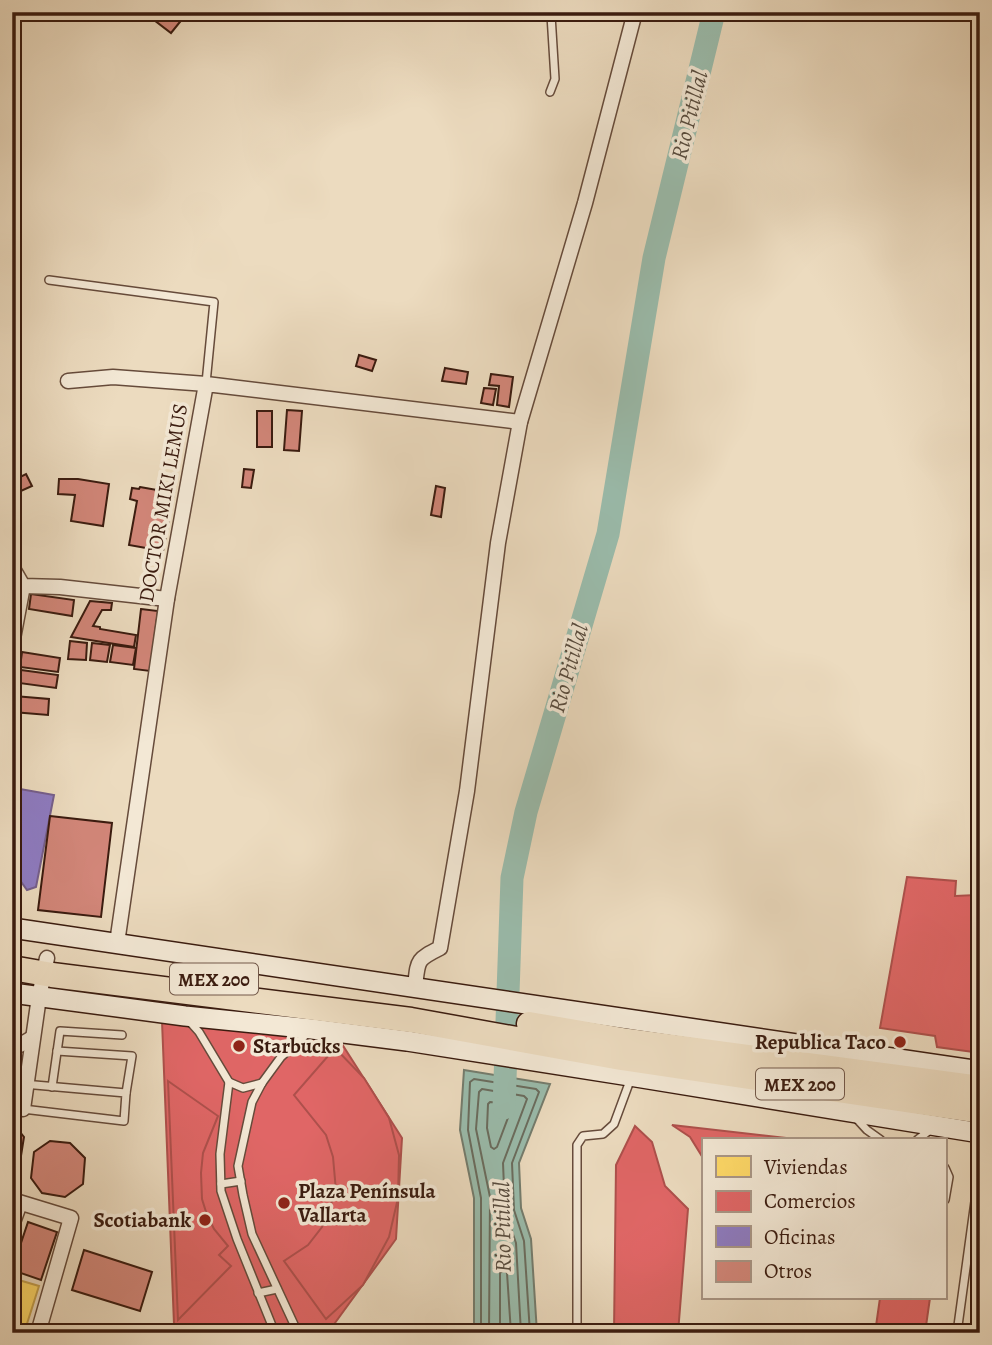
<svg xmlns="http://www.w3.org/2000/svg" width="992" height="1345" viewBox="0 0 992 1345" font-family="Alegreya,serif">
  <style>
    .water { fill: #9abcac; stroke: #747c6d; stroke-width: 2 }
    .homes { fill: #ffd966; stroke: #c4a04c; stroke-width: 2 }
    .shops { fill: #e06666; stroke: #ae504c; stroke-width: 2 }
    .offices { fill: #8e7cc3; stroke: #755f8d; stroke-width: 2 }
    .lines { fill: none; stroke-linecap: round; stroke-linejoin: round }
    .shore { stroke: #6a6c5e; stroke-width: 2 }
    .river { stroke: #9abcac; stroke-width: 23 }
    .building { fill: #d28679; stroke: #3a1b0f; stroke-width: 2 }
    .lane-casing { stroke: #664b3b; stroke-width: 10 }
    .street-casing { stroke: #664b3b; stroke-width: 17 }
    .secondary-casing { stroke: #3a1b0f; stroke-width: 22 }
    .highway-casing { stroke: #3a1b0f; stroke-width: 27 }
    .lane { stroke: #f3e8d5; stroke-width: 7 }
    .street { stroke: #f3e8d5; stroke-width: 14 }
    .secondary { stroke: #f3e8d5; stroke-width: 19 }
    .highway { stroke: #ecdbbf; stroke-width: 24 }
    .poi-dot { fill: #8f2418; stroke: #f3e8d5; stroke-width: 2.5 }
    .labels { text-anchor: middle; stroke-width: 7; stroke-linejoin: round; paint-order: stroke }
    .shield { fill: #f3e8d5; stroke: #72584a; stroke-width: 2 }
    .shield-label { font-size: 19px; font-weight: bold; fill: #3a1b0f }
    .street-label { font-size: 21px; fill: #3a1b0f; stroke: #f3e8d5 }
    .poi-label { font-size: 21px; font-weight: bold; fill: #3a1b0f; stroke: #f3e8d5; text-anchor: end }
    .water-label { font-size: 23px; font-style: italic; fill: #574b3e; stroke: #f3e8d5 }
  </style>
  <rect width="100%" height="100%" fill="#ecdbbf"/>
  <filter id="stains"><feTurbulence type="fractalNoise" baseFrequency=".00286" numOctaves="4"/><feColorMatrix values="0 0 0 0 .2 0 0 0 0 .09 0 0 0 0 .02 0 0 0 .5 -.17"/></filter>
  <radialGradient id="worn" r=".72"><stop offset=".6" stop-color="#630" stop-opacity="0"/><stop offset="1" stop-color="#630" stop-opacity=".3"/></radialGradient>
  <!-- water -->
  <path class="water" d="M464,1070L550,1084L519,1163L521,1208L531,1239L537,1333H474V1198L460,1130Z"/>
  <!-- homes -->
  <path class="homes" d="M12,1278L39,1286L24,1333L12,1331Z"/>
  <!-- shops -->
  <g class="shops">
    <path d="M907,877L956,881L955,896L976,895L973,914L980,915V997L978,1001L980,1002V1046L973,1052L937,1047L935,1036L880,1028Z"/>
    <path d="M162,1021L340,1041L402,1138L396,1239L332,1327L174,1324Z"/>
    <path d="M335,1048L364,1078L389,1118L399,1155L398,1198L389,1237L363,1285L326,1319L284,1261L308,1245L322,1227L336,1191L333,1157L326,1135L294,1095Z"/>
    <path d="M168,1081L218,1116L203,1153L201,1173L202,1199L207,1215L214,1229L228,1246L219,1255L231,1266L178,1320Z"/>
    <path d="M672,1125L804,1140H703V1158L690,1137Z"/>
    <path d="M635,1126L652,1142L665,1186L688,1209L678,1333H614L616,1165Z"/>
    <path d="M880,1298H930L925,1333H875Z"/>
  </g>
  <!-- offices -->
  <path class="offices" d="M20,789L54,795L36,887L27,890L12,869L17,842L12,841V829Z"/>
  <g class="lines">
    <!-- shore -->
    <g class="shore">
      <path d="M490,1102L510,1104L512,1107L497,1147L494,1149L491,1147L487,1128L488,1104Z"/>
      <path d="M481,1333V1198L468,1130L470,1082L474,1079L536,1089L539,1092L512,1163L514,1210L524,1241L530,1333"/>
      <path d="M489,1333L490,1197L476,1129L479,1092L482,1089L524,1096L527,1099L503,1163L505,1211L516,1243L521,1333"/>
      <path d="M500,1333V1273L504,1270L507,1273L511,1333"/>
    </g>
    <!-- river -->
    <path class="river" d="M504,1108L512,878L526,812L608,534L654,258L714,12"/>
  </g>
  <!-- building -->
  <g class="building">
    <path d="M160,12H188L171,33L154,20Z"/>
    <path d="M359,355L376,360L372,371L356,366Z"/>
    <path d="M445,368L468,372L466,384L442,381Z"/>
    <path d="M491,374L513,377L509,407L497,405L499,386L489,385Z"/>
    <path d="M484,388L496,389L493,405L481,403Z"/>
    <path d="M287,410L302,411L299,451L284,450Z"/>
    <rect x="257" y="411" width="15" height="36"/>
    <path d="M244,469L254,470L251,488L242,487Z"/>
    <path d="M26,474L32,486L12,495V481Z"/>
    <path d="M59,479H78L109,484L103,526L71,521L75,495L58,494Z"/>
    <path d="M436,486L445,488L441,517L431,515Z"/>
    <path d="M140,487L174,493L163,551L129,545L137,501L130,499L132,488L139,489Z"/>
    <path d="M31,594L74,600L72,616L29,609Z"/>
    <path d="M90,601L112,603L111,610H102L93,626L100,627V629L136,635L134,647L71,637Z"/>
    <path d="M141,609L158,611L150,671L134,669Z"/>
    <path d="M70,641L87,643L86,660L68,659Z"/>
    <path d="M92,643L110,645L107,662L90,660Z"/>
    <path d="M113,645L136,648L133,665L110,662Z"/>
    <path d="M22,652L60,658L58,672L20,667Z"/>
    <path d="M21,670L58,675L56,688L19,683Z"/>
    <path d="M14,696L49,699L48,715L13,712Z"/>
    <path d="M50,816L112,823L101,917L38,910Z"/>
    <path d="M12,1122L24,1137L20,1162L12,1169Z"/>
    <path d="M50,1141L70,1143L85,1158L83,1184L65,1197L42,1193L31,1178L34,1152Z"/>
    <path d="M28,1222L57,1232L41,1280L12,1270Z"/>
    <path d="M84,1250L152,1272L140,1311L72,1290Z"/>
  </g>
  <g class="lines">
    <!-- lane casing -->
    <g class="lane-casing">
      <g id="lane">
        <path d="M549,12L551,15L555,79L550,92"/>
        <path d="M49,280L214,302L206,383"/>
        <path d="M190,1022L199,1032L229,1082L220,1154L221,1191L237,1239L275,1333"/>
        <path d="M57,1051L132,1056L126,1093"/>
        <path d="M229,1082L243,1088L262,1083"/>
        <path d="M12,1083L126,1093L124,1121L23,1109"/>
        <path d="M52,1087L60,1031L122,1035"/>
        <path d="M856,1118L867,1130L881,1140"/>
        <path d="M917,1140L930,1130"/>
        <path d="M945,1168L949,1177L945,1200"/>
        <path d="M221,1184L241,1181"/>
        <path d="M258,1293L277,1289"/>
        <path d="M298,1333L252,1234L243,1195L238,1166L252,1102L262,1083L281,1057L309,1032"/>
        <path d="M577,1333V1145L583,1136L603,1134L614,1124L631,1078"/>
        <path d="M957,1333L980,1165"/>
      </g>
    </g>
    <!-- street casing -->
    <g class="street-casing">
      <g id="street">
        <path d="M68,381L113,377L206,384"/>
        <path d="M12,567L23,586L60,587L167,599"/>
        <path d="M12,644L23,586"/>
        <path d="M117,943L167,599L206,384L520,422"/>
        <path d="M415,987C418,960 416,960 440,948L467,791L498,543L520,422L585,203L635,12"/>
        <path d="M12,1045H20L32,1038"/>
        <path d="M13,1107L23,1109L39,997L47,958"/>
        <path d="M12,1200L71,1218L38,1333"/>
        <path d="M12,1225L20,1203"/>
      </g>
    </g>
    <!-- secondary casing -->
    <g class="secondary-casing">
      <g id="secondary">
        <path d="M12,928L980,1071"/>
        <path d="M12,993L185,1016L312,1029L407,1041L636,1077L980,1133"/>
      </g>
    </g>
    <!-- highway casing -->
    <g class="highway-casing">
      <g id="highway">
        <path d="M12,968L52,975L411,1020L621,1058L980,1111"/>
        <path d="M529,1024L628,1041L980,1088"/>
      </g>
    </g>
    <!-- lane -->
    <use href="#lane" class="lane"/>
    <!-- street -->
    <use href="#street" class="street"/>
    <!-- secondary -->
    <use href="#secondary" class="secondary"/>
    <!-- highway -->
    <use href="#highway" class="highway"/>
  </g>
  <!-- markers -->
  <g class="poi-dot">
    <circle cx="900" cy="1042" r="7"/>
    <circle cx="239" cy="1046" r="7"/>
    <circle cx="284" cy="1203" r="7"/>
    <circle cx="205" cy="1220" r="7"/>
  </g>
  <g class="labels">
    <!-- shield labels -->
    <g class="shield">
      <rect x="170" y="963.5" width="88" height="31" rx="5"/>
      <rect x="756" y="1068.5" width="88" height="31" rx="5"/>
    </g>
    <g class="shield-label">
      <text x="214" y="986">MEX 200</text>
      <text x="800" y="1091">MEX 200</text>
    </g>
    <!-- street labels -->
    <g class="street-label">
      <text transform="translate(163 503) rotate(-80)" y="7">DOCTOR MIKI LEMUS</text>
    </g>
    <!-- poi labels -->
    <g class="poi-label">
      <text x="886" y="1049">Republica Taco</text>
      <text x="253" y="1053" text-anchor="start">Starbucks</text>
      <text x="298" y="1198" text-anchor="start">Plaza Península<tspan x="298" dy="24">Vallarta</tspan></text>
      <text x="191" y="1227">Scotiabank</text>
    </g>
    <!-- water labels -->
    <g class="water-label">
      <text transform="translate(689 115) rotate(-76)" y="8">Rio Pitillal</text>
      <text transform="translate(568 668) rotate(-74)" y="8">Rio Pitillal</text>
      <text transform="translate(502 1227) rotate(-91)" y="8">Rio Pitillal</text>
    </g>
  </g>
  <!-- margin -->
  <rect width="992" height="1345" fill="none" stroke="#ecdbbf" stroke-width="42"/>
  <rect x="14" y="14" width="964" height="1317" fill="none" stroke="#3a1b0f" stroke-width="3.5"/>
  <rect x="21" y="21" width="950" height="1303" fill="none" stroke="#3a1b0f" stroke-width="2"/>
  <!-- legend -->
  <rect x="702" y="1138" width="245" height="161" fill="#f3e8d5" stroke="#a99686" stroke-width="2"/>
  <rect x="716" y="1156" width="35" height="21" fill="#ffd966" stroke="#a99686" stroke-width="2"/>
  <text x="764" y="1174" font-size="21" fill="#3a1b0f">Viviendas</text>
  <rect x="716" y="1191" width="35" height="21" fill="#e06666" stroke="#a99686" stroke-width="2"/>
  <text x="764" y="1208" font-size="21" fill="#3a1b0f">Comercios</text>
  <rect x="716" y="1226" width="35" height="21" fill="#8e7cc3" stroke="#a99686" stroke-width="2"/>
  <text x="764" y="1244" font-size="21" fill="#3a1b0f">Oficinas</text>
  <rect x="716" y="1261" width="35" height="21" fill="#d28679" stroke="#a99686" stroke-width="2"/>
  <text x="764" y="1278" font-size="21" fill="#3a1b0f">Otros</text>
  <rect width="100%" height="100%" filter="url(#stains)"/>
  <rect width="100%" height="100%" fill="url(#worn)"/>
</svg>
